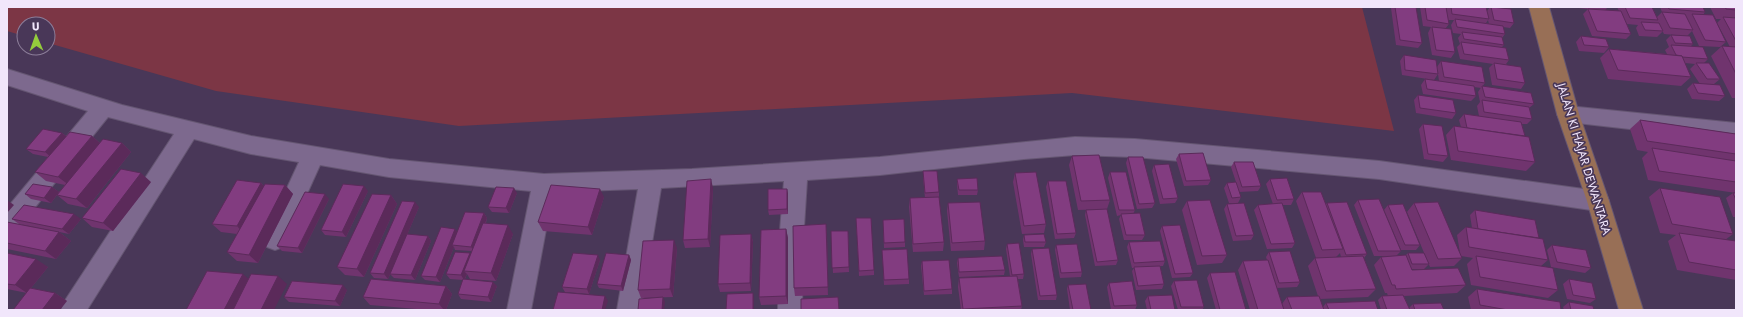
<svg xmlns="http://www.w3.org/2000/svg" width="1743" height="317" viewBox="0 0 1743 317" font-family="Jost,sans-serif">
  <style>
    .green { fill: #7c3645 }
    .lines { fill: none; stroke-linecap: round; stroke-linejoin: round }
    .minor-casing { stroke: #655672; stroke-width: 2 }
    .major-casing { stroke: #655672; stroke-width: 2 }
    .minor { fill: #7d698e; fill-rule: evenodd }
    .major { fill: #986f56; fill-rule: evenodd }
    .wall { fill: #70346e; fill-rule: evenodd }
    .shaded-wall { fill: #5b2a5a }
    .building { fill: #823c80; stroke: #5b2a5a }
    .labels { text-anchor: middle; stroke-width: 3.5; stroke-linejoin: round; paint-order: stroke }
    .street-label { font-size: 12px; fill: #f1e6fb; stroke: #493758 }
  </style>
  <rect width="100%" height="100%" fill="#493758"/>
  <!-- green -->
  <path class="green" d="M7,7H1362L1394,131L1072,93L459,126L216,91L48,43V24H24V36L7,31Z"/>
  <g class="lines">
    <!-- minor casing -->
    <g class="minor-casing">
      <g id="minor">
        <path d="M7,69L122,105L251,136L389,159L544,174L692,169L880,157L1075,137L1135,139L1379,161L1598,191L1606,194L1609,201L1606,208L1598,211L1379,179L1135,157L1075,155L1024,159L880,175L807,180L803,243L802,310H778L779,243L784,181L661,188L641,310H617L638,189L553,192L531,310H507L531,191L389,177L320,165L283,247L275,250L267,247L263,240L299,162L251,154L194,139L87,310H61L64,302L174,134L108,117L15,232L7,235V208L88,111L7,85Z"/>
        <path d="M1568,106L1736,123V141L1568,122L1560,120L1557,114L1560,108Z"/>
      </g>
    </g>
    <!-- major casing -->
    <g class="major-casing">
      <path id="major" d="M1529,7H1549L1579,114L1609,201L1643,310H1619L1587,201L1557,114Z"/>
    </g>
    <!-- minor -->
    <use href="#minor" class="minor"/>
    <!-- major -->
    <use href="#major" class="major"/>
  </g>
  <!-- wall -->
  <g class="wall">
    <path d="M1391,7H1416L1422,43L1418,48L1396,45L1391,8Z"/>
    <path d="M1420,7H1446L1449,24L1445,29L1455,52L1451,58L1432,55L1428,33L1431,27L1423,26Z"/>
    <path d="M1446,7H1486L1487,11L1490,7H1495L1514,23L1510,28L1503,27L1505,34L1502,38L1504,45L1502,47L1509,60L1506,64L1525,83L1521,89L1492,85L1489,68L1493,64L1460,59L1457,47L1460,44L1458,38L1461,34L1453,33L1451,25L1454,20H1448ZM1488,20L1489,24L1486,23Z"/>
    <path d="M1569,7H1608L1605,10L1619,11L1617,7H1652L1657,17L1662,12L1660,7H1703L1705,12L1703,15L1726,42L1720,47L1699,46L1692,31L1687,36L1664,34L1661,28L1663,31L1657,37L1639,36L1636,28L1638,25L1627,24L1631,34L1626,39L1592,36L1583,14L1588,9Z"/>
    <path d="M1710,7H1736V16L1734,18H1736V98H1732L1711,56L1722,46L1730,47L1717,23L1721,19H1716Z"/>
    <path d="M1671,35L1693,44L1691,46L1708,59L1704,63L1720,79L1714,84H1711L1725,96L1719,101L1692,99L1687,89L1693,83L1700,84L1690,69L1695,64L1685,63L1691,77L1681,86L1608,79L1600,58L1609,49L1667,54L1665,50L1669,47L1666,40Z"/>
    <path d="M1581,36L1609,47L1604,53L1579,51L1576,42Z"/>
    <path d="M1404,55L1437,67L1441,61L1485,83L1481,88L1474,87L1476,96L1471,101L1423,94L1421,85L1425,79L1439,81L1438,74L1434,80L1402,75L1400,61Z"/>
    <path d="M1482,86L1534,104L1529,108L1532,119L1527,124H1522L1525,136L1535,162L1526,171L1451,160L1446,135L1454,126L1461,127L1459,120L1464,114L1479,116L1477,106L1480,102L1478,92Z"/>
    <path d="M1418,95L1456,113L1452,119L1416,113L1414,100Z"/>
    <path d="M1640,120L1736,134V193L1648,180L1642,158L1648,152L1637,150L1630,129Z"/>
    <path d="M1423,124L1448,156L1443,162L1424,159L1419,129Z"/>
    <path d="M62,133L66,136H92L100,143H122L131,152L87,208L68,204L57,195L51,203L31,199L25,194L52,187L59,192L65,185L46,181L35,172L48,157L33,154L26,149Z"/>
    <path d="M1179,154L1211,180L1208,185L1184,186L1176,159Z"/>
    <path d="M1072,156L1110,200L1107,209L1078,210L1069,165Z"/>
    <path d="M1128,157L1155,203L1152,208L1137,209L1126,163Z"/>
    <path d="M1234,162L1261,186L1258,191L1239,192L1241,197L1238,203H1229L1224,188L1227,183L1236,182L1231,167Z"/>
    <path d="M1154,165L1178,198L1175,203L1160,204L1152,171Z"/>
    <path d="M923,171L939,192V197L944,242L943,251L913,252L909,207L910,198H925L923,177Z"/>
    <path d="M1110,172L1135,210L1133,214L1145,235L1142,240H1124L1119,219L1121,215L1117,216L1108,178Z"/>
    <path d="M1015,173L1046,224L1044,233L1022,234L1013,182Z"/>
    <path d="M957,179L978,190L977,195H958L957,184Z"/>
    <path d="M1270,179L1294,199L1291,205H1282L1295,243L1292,248L1267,249L1254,210L1258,205L1273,204L1266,184Z"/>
    <path d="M1048,181L1076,233L1074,238L1055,239L1046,187Z"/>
    <path d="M151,182L113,231L92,227L82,218Z"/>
    <path d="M261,183L264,186L285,185L293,194L258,263L237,261L227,252L237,234L221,232L212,224Z"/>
    <path d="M713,188L710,247L685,248L683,240Z"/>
    <path d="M1660,188L1733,234L1725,240L1736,241V280L1677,270L1668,241L1676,235L1660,233L1649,197Z"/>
    <path d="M787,189L788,194V214L769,215L768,210Z"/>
    <path d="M368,191L346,237L325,235L321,230Z"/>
    <path d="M1302,192L1326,204L1327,203L1367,254L1364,258L1376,289L1368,297L1320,299L1323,307L1326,303L1378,310H1250L1238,270L1243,261L1267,260L1266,257L1269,252L1300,282L1297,287L1277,288L1282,304L1287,297L1318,296L1308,266L1315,258H1316L1296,201ZM1340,253L1341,257H1336Z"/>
    <path d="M517,193L509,213L492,212L488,207Z"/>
    <path d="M1733,193H1736V217H1733L1726,198Z"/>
    <path d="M391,195L397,204L364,277L345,275L337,267Z"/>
    <path d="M604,197L592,235L543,231L538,222Z"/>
    <path d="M329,199L302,253L282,251L277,246Z"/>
    <path d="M1358,200L1401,251L1396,256H1374L1354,205Z"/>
    <path d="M1187,201L1227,255L1222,263L1197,265L1182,210Z"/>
    <path d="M948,203L985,241L984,250L951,251L947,211Z"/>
    <path d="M1414,203L1460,253L1457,235L1466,227L1472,228L1470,215L1475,210L1539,238L1548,260L1541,266L1558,290L1548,298L1471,285L1467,264L1473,258L1461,256L1462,258L1454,266L1430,267L1407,212Z"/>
    <path d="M1227,204L1254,235L1251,240L1233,241L1224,209Z"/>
    <path d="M1388,205L1420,245L1416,250H1401L1384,210Z"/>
    <path d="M419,207L388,279L374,278L370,273Z"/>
    <path d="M1086,210L1118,260L1116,265L1095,266L1085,215Z"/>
    <path d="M484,213L487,218L486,223L513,234L496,281L470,279L467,274L465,279L497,286L491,302L461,299L458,294L463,280L450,279L446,274L470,253L471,254L472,251L455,250L454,247L440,282L425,280L421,276L455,229L457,232Z"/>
    <path d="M856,218L874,270V275L859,276Z"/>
    <path d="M12,219H81L69,234L19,224Z"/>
    <path d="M883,220L905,242V247L884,248Z"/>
    <path d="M7,222L59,232L71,241L56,259L7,249Z"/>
    <path d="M1162,226L1193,273L1190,277L1172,278L1160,231Z"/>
    <path d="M786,229L788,238V304L761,305L759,297Z"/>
    <path d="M831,231H848L849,272L833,273Z"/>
    <path d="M827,233L828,295L795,296L794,288Z"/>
    <path d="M751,234L753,242L751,291L720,292L718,284Z"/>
    <path d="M1024,235L1046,242L1044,247H1024L1023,240Z"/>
    <path d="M428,236L431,241L415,280L394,278L390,274Z"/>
    <path d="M1129,242L1165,261L1163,266H1160L1164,284L1162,289L1136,290L1132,271L1134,268H1132L1127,247Z"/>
    <path d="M1007,244L1024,274L1023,279H1018L1022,306L1021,310H961L958,287L959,278L1010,276L1006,249Z"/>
    <path d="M1056,245L1082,272L1081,277L1060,278L1055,250Z"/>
    <path d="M1552,245L1591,268L1585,273L1551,267L1547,250Z"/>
    <path d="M677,248L673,297L641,298L638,290Z"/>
    <path d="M1032,249L1057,295L1056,300H1038L1031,254Z"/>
    <path d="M882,250L909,279V284L884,285Z"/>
    <path d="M7,253L48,267L31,288L55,293L67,301L7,289Z"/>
    <path d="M1408,253L1429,264L1424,269H1411L1412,270L1466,285L1457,293L1404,296L1409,308L1413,304L1444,310H1381L1378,300L1382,296H1388L1387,293H1385L1374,265L1381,257L1406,255Z"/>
    <path d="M629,255L631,260L623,291L599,288L597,284Z"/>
    <path d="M958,258L1005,270L1004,275L959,277L957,263Z"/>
    <path d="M600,260L589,294L565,292L562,287Z"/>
    <path d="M922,261L952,289V294L924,295L921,266Z"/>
    <path d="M1210,273L1246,310H1216L1207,278Z"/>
    <path d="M1569,279L1596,299L1590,303L1567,299L1563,284Z"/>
    <path d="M1174,281L1204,307L1202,310H1178L1171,286Z"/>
    <path d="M1109,283L1137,305L1135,310H1111L1107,287Z"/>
    <path d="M1068,285L1091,310H1070L1067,289Z"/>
    <path d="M446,286L452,294L446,310H428L370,305L363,297Z"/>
    <path d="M1477,289L1561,310H1471L1468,297Z"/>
    <path d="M347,290L340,306L289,302L284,297Z"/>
    <path d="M1148,296L1175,310H1147L1145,301Z"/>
    <path d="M1569,302L1594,310H1564L1563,307Z"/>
  </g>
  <!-- shaded-wall -->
  <g class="shaded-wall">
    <path d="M62,133L68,138L51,157L45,152Z"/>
    <path d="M92,136L102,145L69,185L58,177Z"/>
    <path d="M122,143L131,152L87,208L76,199Z"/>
    <path d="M141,173L151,182L113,231L103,223Z"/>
    <path d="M711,179L713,188L710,247L708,239Z"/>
    <path d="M261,183L269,191L245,235L237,226Z"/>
    <path d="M285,185L293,194L258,263L249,255Z"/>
    <path d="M364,186L368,191L346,237L342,232Z"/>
    <path d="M52,187L59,192L51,203L44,198Z"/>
    <path d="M514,188L517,193L509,213L506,208Z"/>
    <path d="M600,189L604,197L592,235L588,227Z"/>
    <path d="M787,189L788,194V214L787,209Z"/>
    <path d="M325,194L329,199L302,253L298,248Z"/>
    <path d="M391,195L397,204L364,277L357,269Z"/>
    <path d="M7,200L14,205L7,213Z"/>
    <path d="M415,202L419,207L388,279L384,274Z"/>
    <path d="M484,213L487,218L475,252L471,247Z"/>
    <path d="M74,214L81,219L69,234L62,229Z"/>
    <path d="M826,224L827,233L828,295V287Z"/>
    <path d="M508,225L513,234L496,281L491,273Z"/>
    <path d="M455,229L459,234L452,245L454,247L440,282L436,277Z"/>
    <path d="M786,229L788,238V304L786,296Z"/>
    <path d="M59,232L71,241L56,259L45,251Z"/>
    <path d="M751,234L753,242L751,291L750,283Z"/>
    <path d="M428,236L431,241L415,280L411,275Z"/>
    <path d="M674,240L677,248L673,297L670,289Z"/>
    <path d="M470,253L473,258L464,271L467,274L464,280L461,275Z"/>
    <path d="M598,255L600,260L589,294L587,289Z"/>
    <path d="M629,255L631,260L623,291L621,286Z"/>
    <path d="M36,259L48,267L27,293L15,285Z"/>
    <path d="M243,274L252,282L238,310H224Z"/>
    <path d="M278,276L287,284L274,310H261Z"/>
    <path d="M493,282L497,286L491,302L488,297Z"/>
    <path d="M343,285L347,290L340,306L335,301Z"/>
    <path d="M446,286L452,294L446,310H444L439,304Z"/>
    <path d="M55,293L67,301L60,310H42Z"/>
    <path d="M753,293L754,298V310H753Z"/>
    <path d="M605,296L608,301L605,310H602Z"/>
    <path d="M663,297L665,302L664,310H662Z"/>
  </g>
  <!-- building -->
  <g class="building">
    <path d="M1395,7H1416L1422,43L1400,40Z"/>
    <path d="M1425,7H1446L1449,24L1427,20Z"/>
    <path d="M1451,7H1486L1489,19L1452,14Z"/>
    <path d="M1491,7L1511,9L1514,23L1494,20Z"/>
    <path d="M1625,7H1652L1658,20L1630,18Z"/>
    <path d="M1668,7H1703L1705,12L1669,9Z"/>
    <path d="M1725,7H1736V10L1726,9Z"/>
    <path d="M1588,9L1621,11L1631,34L1597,31Z"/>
    <path d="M1662,12L1685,14L1693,30L1670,28Z"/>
    <path d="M1692,14L1713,15L1726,42L1705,40Z"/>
    <path d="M1723,17L1736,18V41Z"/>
    <path d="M1455,19L1503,26L1505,34L1457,27Z"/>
    <path d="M1641,22L1659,23L1663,31L1645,30Z"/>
    <path d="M1432,27L1451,29L1455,52L1436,50Z"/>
    <path d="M1462,32L1502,37L1504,45L1464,39Z"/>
    <path d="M1671,35L1690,36L1693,44L1675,43Z"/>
    <path d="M1581,36L1606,39L1609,47L1584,45Z"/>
    <path d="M1461,42L1506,48L1509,60L1464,54Z"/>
    <path d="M1671,45L1703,47L1708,59L1682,57V56L1676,55Z"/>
    <path d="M1722,46L1736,47V74Z"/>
    <path d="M1609,49L1682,56L1691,77L1618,70Z"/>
    <path d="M1404,55L1436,60L1438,74L1405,70Z"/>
    <path d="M1441,61L1482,67L1485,83L1444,77Z"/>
    <path d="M1494,63L1521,67L1525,83L1497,79Z"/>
    <path d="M1696,63H1709L1720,79H1707Z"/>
    <path d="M1425,79L1474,86L1476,96L1427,89Z"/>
    <path d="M1693,83L1720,85L1725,96L1698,93Z"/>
    <path d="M1482,86L1531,93L1534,104L1485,97Z"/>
    <path d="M1418,95L1453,100L1456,113L1420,108Z"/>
    <path d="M1482,100L1529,107L1532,119L1484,112Z"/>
    <path d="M1464,114L1521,122L1525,136L1467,128Z"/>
    <path d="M1640,120L1736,134V154L1647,141Z"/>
    <path d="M1423,124L1442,126L1448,156L1428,154Z"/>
    <path d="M1454,126L1529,137L1535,162L1458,151Z"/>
    <path d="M43,129L62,133L45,152L26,149Z"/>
    <path d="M70,132L92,136L58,177L35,172Z"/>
    <path d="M103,139L122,143L76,199L57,195Z"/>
    <path d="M1652,148L1736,161V182L1659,171Z"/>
    <path d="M1203,153L1211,180L1186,181L1179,154Z"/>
    <path d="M1099,155L1110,200L1081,201L1072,156Z"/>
    <path d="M1128,157H1143L1155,203L1139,204Z"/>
    <path d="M1234,162H1253L1261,186L1242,187Z"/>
    <path d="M1169,164L1178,198L1163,199L1154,165Z"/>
    <path d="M121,169L141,173L103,223L82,218Z"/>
    <path d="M923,171H937L939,192L925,193Z"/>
    <path d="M1036,172L1046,224L1024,226L1015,173Z"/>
    <path d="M1110,172H1126L1135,210H1119Z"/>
    <path d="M977,178L978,190H959L957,179Z"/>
    <path d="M1287,178L1294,199L1277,200L1270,179Z"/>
    <path d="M711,179L708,239L683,240L687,181Z"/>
    <path d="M237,180L261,183L237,226L212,224Z"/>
    <path d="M1048,181H1066L1076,233L1057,234Z"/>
    <path d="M1236,182L1241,197L1232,198L1227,183Z"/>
    <path d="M33,184L52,187L44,198L25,194Z"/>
    <path d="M265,184L285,185L249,255L227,252Z"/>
    <path d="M343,184L364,186L342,232L321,230Z"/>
    <path d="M551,185L600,189L588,227L538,222Z"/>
    <path d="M496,187L514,188L506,208L488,207Z"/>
    <path d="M1660,188L1720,197L1733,234L1672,224Z"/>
    <path d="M768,189H787V209L768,210Z"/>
    <path d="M305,192L325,194L298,248L277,246Z"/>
    <path d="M1302,192H1321L1343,249L1322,250Z"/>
    <path d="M1733,193H1736V200Z"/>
    <path d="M372,194L391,195L357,269L337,267Z"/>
    <path d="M939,197L944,242L913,244L910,198Z"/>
    <path d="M1379,199L1401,251H1378L1358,200Z"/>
    <path d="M1210,200L1227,255L1202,256L1187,201Z"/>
    <path d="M402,201L415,202L384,274L370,273Z"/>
    <path d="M980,202L985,241L952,243L948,203Z"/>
    <path d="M1347,202L1367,254L1346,255L1327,203Z"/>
    <path d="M1438,202L1462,258L1438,259L1414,203Z"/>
    <path d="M1244,203L1254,235L1236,236L1227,204Z"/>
    <path d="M1282,203L1295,243L1271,244L1258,205Z"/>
    <path d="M1403,204L1420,245H1405L1388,205Z"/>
    <path d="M24,205L74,214L62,229L12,219Z"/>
    <path d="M1107,209L1118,260L1097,262L1086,210Z"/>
    <path d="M1475,210L1535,220L1539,238L1478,229Z"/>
    <path d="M465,212L484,213L471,247L452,245Z"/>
    <path d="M1140,213L1145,235H1126L1121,214Z"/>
    <path d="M856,218H871L874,270L859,271Z"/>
    <path d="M904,219L905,242L884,243L883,220Z"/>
    <path d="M7,222L59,232L45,251L7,243Z"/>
    <path d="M483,223L508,225L491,273L464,271Z"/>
    <path d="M826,224L828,287L794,288L793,226Z"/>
    <path d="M1180,225L1193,273L1175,274L1162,226Z"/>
    <path d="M441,227L455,229L436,277L421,276Z"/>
    <path d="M1466,227L1543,239L1548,260L1469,247Z"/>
    <path d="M786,229V296L759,297L761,230Z"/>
    <path d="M831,231H848L849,267L832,268Z"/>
    <path d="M1679,233L1736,241V270L1689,262Z"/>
    <path d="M407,234L428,236L411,275L390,274Z"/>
    <path d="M751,234L750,283L718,284L720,235Z"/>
    <path d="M1044,234L1046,242H1025L1024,235Z"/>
    <path d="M674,240L670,289L638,290L643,241Z"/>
    <path d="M1160,241L1165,261L1134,263L1129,242Z"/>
    <path d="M1019,243L1024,274L1012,275L1007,244Z"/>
    <path d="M1077,244L1082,272L1061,273L1056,245Z"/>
    <path d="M1552,245L1586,250L1591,268L1557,262Z"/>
    <path d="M1049,248L1057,295L1040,296L1032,249Z"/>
    <path d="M907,249L909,279L884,280L882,250Z"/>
    <path d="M1290,251L1300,282L1279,283L1269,252Z"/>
    <path d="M455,252L470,253L461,275L446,274Z"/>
    <path d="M7,253L36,259L15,285L7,284Z"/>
    <path d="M573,253L598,255L587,289L562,287Z"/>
    <path d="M606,253L629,255L621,286L597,284Z"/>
    <path d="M1408,253H1424L1429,264H1412Z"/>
    <path d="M1406,255L1412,270L1458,268L1466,285L1396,289L1395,285H1392L1381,257Z"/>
    <path d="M1002,256L1005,270L959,272L958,258Z"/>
    <path d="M1363,256L1376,289L1326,291L1315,258Z"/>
    <path d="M1476,256L1553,268L1558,290L1480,277Z"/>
    <path d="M949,260L952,289L924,291L922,261Z"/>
    <path d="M1268,260L1284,310H1258L1243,261Z"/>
    <path d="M1160,266L1164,284L1138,286L1134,267Z"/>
    <path d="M207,271L243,274L224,310H186Z"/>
    <path d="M1235,272L1246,310H1220L1210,273Z"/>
    <path d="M251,274L278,276L261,310H233Z"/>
    <path d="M1017,276L1022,306L963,309L959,278Z"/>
    <path d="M371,279L446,286L439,304L363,297Z"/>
    <path d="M463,279L493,282L488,297L458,294Z"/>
    <path d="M1569,279L1592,283L1596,299L1573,295Z"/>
    <path d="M1197,280L1204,307H1181L1174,281Z"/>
    <path d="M292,281L343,285L335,301L284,297Z"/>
    <path d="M1132,281L1137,305L1114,306L1109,283Z"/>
    <path d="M1086,284L1091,310H1073L1068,285Z"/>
    <path d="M30,288L55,293L42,310H13Z"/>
    <path d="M1477,289L1560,302L1561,310H1508L1480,305Z"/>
    <path d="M558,292L605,296L602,310H553Z"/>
    <path d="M753,293V310H726L727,294Z"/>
    <path d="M1172,295L1175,310H1151L1148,296Z"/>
    <path d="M1403,295L1410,310H1387L1382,296Z"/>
    <path d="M1319,296L1324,310H1292L1287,297Z"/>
    <path d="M663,297L662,310H638L639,299Z"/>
    <path d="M838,297L839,310H801V299Z"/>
    <path d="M1375,301L1378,310H1329L1326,303Z"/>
    <path d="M1569,302L1593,306L1594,310H1571Z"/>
    <path d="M1441,303L1444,310H1415L1413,304Z"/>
  </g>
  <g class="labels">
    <!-- street labels -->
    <g class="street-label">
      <text transform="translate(1584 159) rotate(73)" y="4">JALAN KI HAJAR DEWANTARA</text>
    </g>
  </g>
  <!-- border -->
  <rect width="1743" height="317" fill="none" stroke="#f1e6fb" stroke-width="16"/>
  <!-- north arrow -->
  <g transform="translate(36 36) rotate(358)"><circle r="19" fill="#493758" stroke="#8c7d99"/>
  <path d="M0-3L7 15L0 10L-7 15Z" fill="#94cc3c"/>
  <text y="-6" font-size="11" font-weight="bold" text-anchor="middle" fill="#f1e6fb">U</text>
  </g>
</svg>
